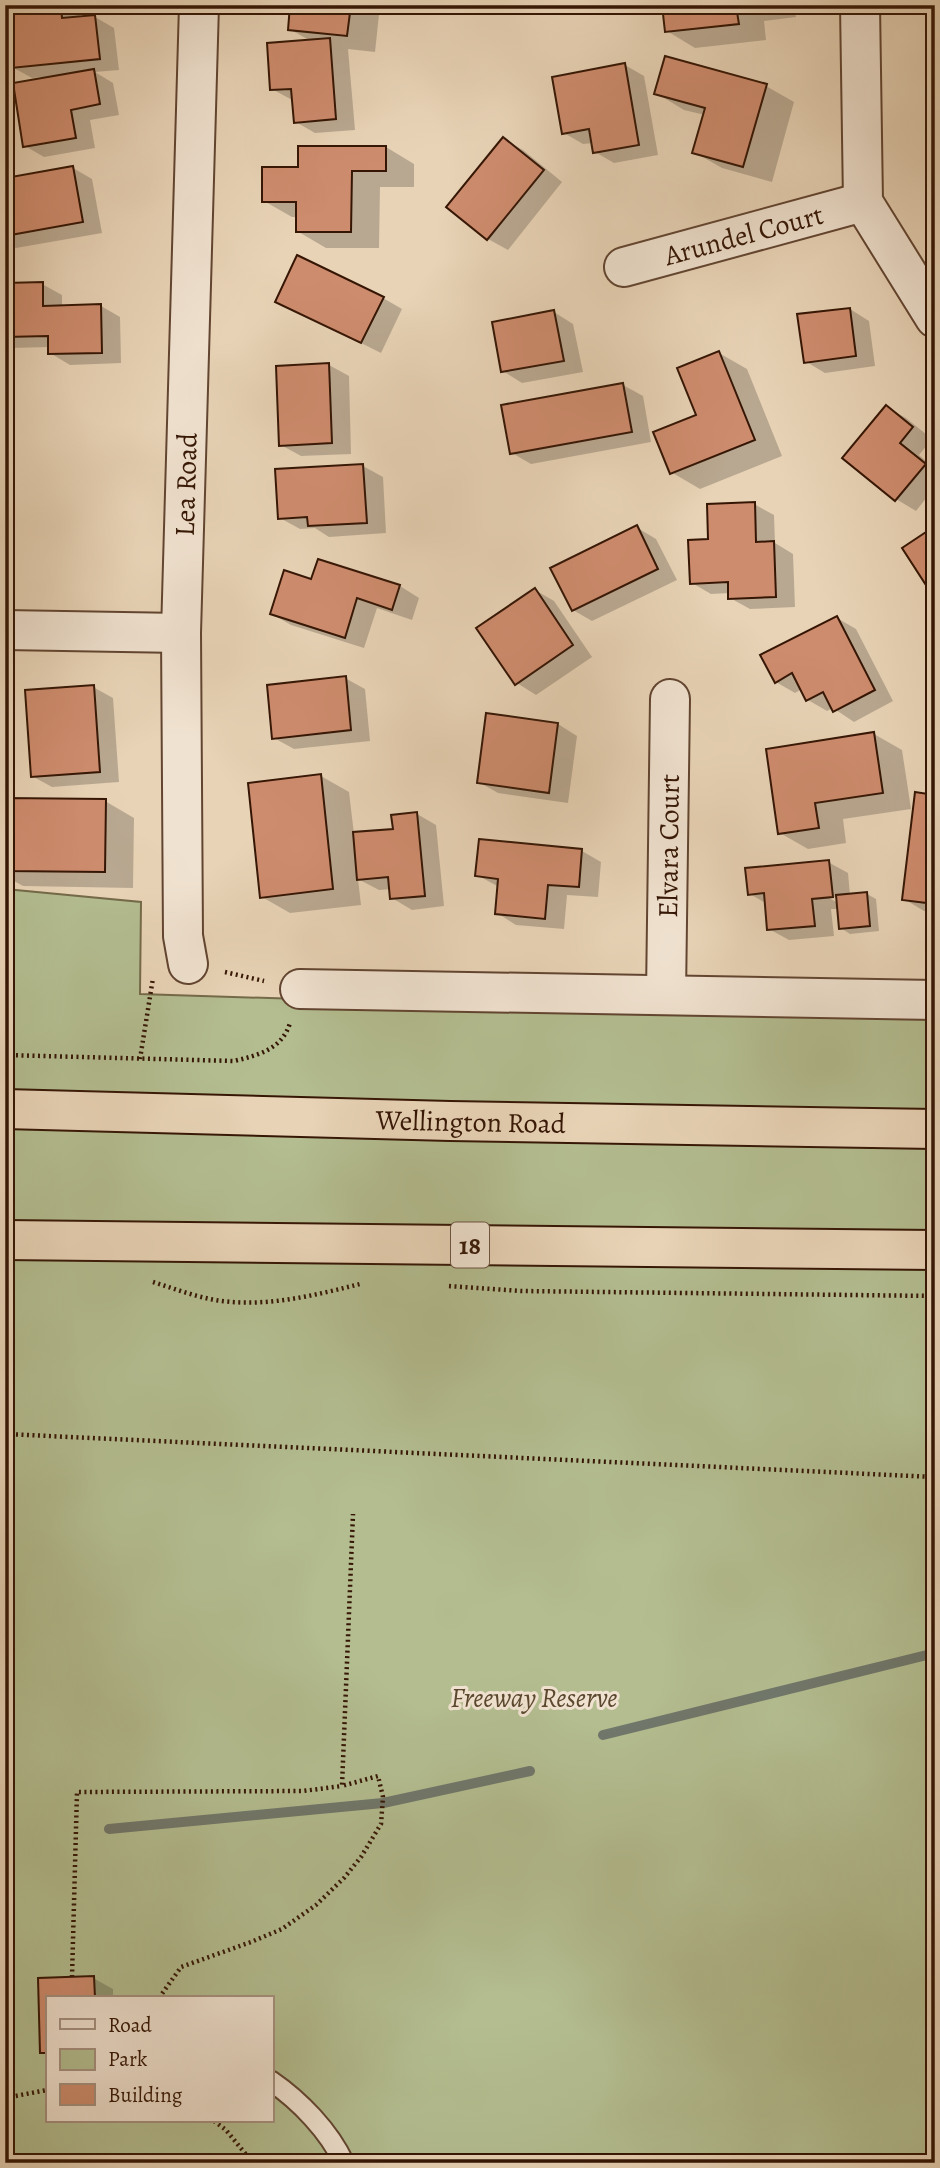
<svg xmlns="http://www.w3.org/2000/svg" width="940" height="2168" viewBox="0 0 940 2168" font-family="Alegreya,serif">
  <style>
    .green { fill: #b3bd90; stroke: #746a4a; stroke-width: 2; fill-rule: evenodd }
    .shadow { fill: #0003; fill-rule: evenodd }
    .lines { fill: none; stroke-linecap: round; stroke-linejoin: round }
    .stream { stroke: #70776b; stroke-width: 10 }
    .building { fill: #ce8c6e; stroke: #351605; stroke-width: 2 }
    .service-casing { stroke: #624531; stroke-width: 23 }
    .minor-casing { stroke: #624531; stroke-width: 42 }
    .trunk-casing { stroke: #351605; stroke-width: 42 }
    .path { stroke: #351605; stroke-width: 4.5; stroke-dasharray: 2 3.5; stroke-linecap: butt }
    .service { stroke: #f0e2d0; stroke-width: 19 }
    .minor { stroke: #f0e2d0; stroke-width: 38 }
    .trunk { stroke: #e8d3b6; stroke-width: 38 }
    .labels { text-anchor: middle; stroke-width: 6; stroke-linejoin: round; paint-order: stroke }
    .shield { fill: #f0e2d0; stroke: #6d5342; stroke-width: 2 }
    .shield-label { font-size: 26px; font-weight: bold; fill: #351605 }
    .street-label { font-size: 28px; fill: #351605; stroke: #f0e2d0 }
    .park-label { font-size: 28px; font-style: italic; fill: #5b482f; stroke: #f0e2d0 }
  </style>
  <rect width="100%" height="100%" fill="#e8d3b6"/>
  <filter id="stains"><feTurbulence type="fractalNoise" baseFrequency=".00286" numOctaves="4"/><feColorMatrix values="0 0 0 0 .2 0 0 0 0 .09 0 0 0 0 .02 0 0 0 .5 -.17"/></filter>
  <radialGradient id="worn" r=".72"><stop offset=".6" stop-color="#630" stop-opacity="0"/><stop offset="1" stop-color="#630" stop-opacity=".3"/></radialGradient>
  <!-- green -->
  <path class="green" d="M5,889L141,902L140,994L935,1019V2163H5ZM47,1998H271V2121H47Z"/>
  <!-- shadow -->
  <g class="shadow">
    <path d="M6,5H79L80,18L95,17L114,28L119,70L95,72L113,83L119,115L90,120L95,148L44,157L25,146L42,80V77L32,78L12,67Z"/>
    <path d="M292,5H380L375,52L348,49L355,130L315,133L296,122L294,101L272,89L311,41L289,29Z"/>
    <path d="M664,5H794L796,17L764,21L766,40L695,48L667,31Z"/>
    <path d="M625,65L644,76L658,155L614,163L595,152L593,143L583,144L564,133Z"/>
    <path d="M766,86L794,102L772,182L722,168L694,152L705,115L684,110L656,93Z"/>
    <path d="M503,139L523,150L562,182L508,250L488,239L449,207Z"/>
    <path d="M386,147L414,164V187H380L379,248H326L297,231L298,217H292L264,201L300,169Z"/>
    <path d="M73,168L92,179L102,233L16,248L5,242V196L16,194Z"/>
    <path d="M42,284L62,295V307L101,306L120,317L121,363L70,365L50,353V347L10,348L5,345V285Z"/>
    <path d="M383,298L402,309L381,353L277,301Z"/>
    <path d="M850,309L869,321L875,366L825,373L805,361Z"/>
    <path d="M554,312L573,324L583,372L522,383L503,371Z"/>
    <path d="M719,353L747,369L782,456L700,489L671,472L698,416Z"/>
    <path d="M329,365L349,376L351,454L301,456L281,445Z"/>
    <path d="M623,385L643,396L651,442L531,464L512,453Z"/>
    <path d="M886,407L906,418L932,439L919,455L935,469V487L916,511L896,499Z"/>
    <path d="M363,466L383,477L386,533L329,537L315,528L300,529L280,518Z"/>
    <path d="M754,504L774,515L775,543L793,554L795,607L750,609L730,598V593L711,594L692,583L710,541Z"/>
    <path d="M636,527L656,539L677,580L592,621L573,610Z"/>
    <path d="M319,561L400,586L419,598L412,620L377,608L364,648L291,625L272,614L312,581Z"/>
    <path d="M535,590L554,601L592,657L536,695L517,683Z"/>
    <path d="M837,618L856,629L893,701L854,722L833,708L827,711L808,700L802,689L795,693L776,682Z"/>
    <path d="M345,678L365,689L370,741L294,749L274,738Z"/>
    <path d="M93,687L113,698L119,782L52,787L32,776Z"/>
    <path d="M488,715L558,724L577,736L568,803L498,793L479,782Z"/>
    <path d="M874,734L902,750L911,809L843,819L846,843L808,849L780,833Z"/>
    <path d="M321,776L349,792L354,834L395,830L417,814L436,825L444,906L412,910L392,898L391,889L379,890L358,879L361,905L290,913L262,897Z"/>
    <path d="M935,796V912L924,911L904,899Z"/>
    <path d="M5,800L105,801L134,818L133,888L23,886L5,876Z"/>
    <path d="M582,851L601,862L598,897L567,895L564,929L516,925L497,913L499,887L477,875Z"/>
    <path d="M828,862L848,873L850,895L867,894L876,899L879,931L850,934L841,928L839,909H831L834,936L789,940L769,929L767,904L750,894ZM826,892L838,899V903L824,895Z"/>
    <path d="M93,1978L113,1989V1998H47V2055L42,2052L40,1980Z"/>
  </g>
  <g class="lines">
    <!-- stream -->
    <g class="stream">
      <path d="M603,1735L935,1653"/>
      <path d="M109,1829L383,1803L530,1771"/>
    </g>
  </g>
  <!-- building -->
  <g class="building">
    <path d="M5,5H61L62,18L95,15L100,59L11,68Z"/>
    <path d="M290,5H351L347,36L288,30Z"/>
    <path d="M662,5H739L736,6L739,24L665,32Z"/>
    <path d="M330,38L336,119L294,123L291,89L270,90L267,43Z"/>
    <path d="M665,56L767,84L743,167L692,153L705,108L654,94Z"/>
    <path d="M625,63L639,145L593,153L589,129L562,134L552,77Z"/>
    <path d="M94,69L100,104L71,110L76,138L23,147L13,83Z"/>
    <path d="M503,137L544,170L487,240L446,207Z"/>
    <path d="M298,146H386V171H352L351,232H296V202H262V167H298Z"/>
    <path d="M73,166L83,222L5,236V195L14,193L11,177Z"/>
    <path d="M297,255L384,297L361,343L275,302Z"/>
    <path d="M43,282V306L101,304L102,353L48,354V336L5,337V283Z"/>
    <path d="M850,308L856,356L804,363L797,314Z"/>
    <path d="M554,310L564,361L501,372L492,322Z"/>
    <path d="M719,351L755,440L670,474L653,432L696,415L677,368Z"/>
    <path d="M329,363L332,443L279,446L276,366Z"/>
    <path d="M623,383L632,432L510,454L501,405Z"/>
    <path d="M886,405L913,427L900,443L926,464L895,501L842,458Z"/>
    <path d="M363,464L367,523L308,526L307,517L278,519L275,469Z"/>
    <path d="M755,502L756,542L774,541L776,597L728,599V582L690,584L688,540L708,539L707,504Z"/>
    <path d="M637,525L658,569L572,611L550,568Z"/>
    <path d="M935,526V599L902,548Z"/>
    <path d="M318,559L400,585L392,610L357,598L345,638L270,614L284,570L311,579Z"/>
    <path d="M535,588L573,645L515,685L476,628Z"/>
    <path d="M837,616L875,690L833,712L823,692L806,701L792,673L775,683L760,655Z"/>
    <path d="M346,676L351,730L272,739L267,685Z"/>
    <path d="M94,685L100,772L31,777L25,690Z"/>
    <path d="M486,713L558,723L549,793L477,783Z"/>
    <path d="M874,732L883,793L815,803L819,828L778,834L766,749Z"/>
    <path d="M321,774L333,889L260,898L248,783Z"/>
    <path d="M915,792L935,795V904L902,900Z"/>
    <path d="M5,798L106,799L105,872L5,871Z"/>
    <path d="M417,812L425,896L390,899L388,877L357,880L353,832L393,829L391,815Z"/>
    <path d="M479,839L582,849L579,887L548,885L545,919L495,914L498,879L475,876Z"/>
    <path d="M829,860L833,897L812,899L815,926L767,930L764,893L748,895L745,868Z"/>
    <path d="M867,892L870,926L839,929L836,895Z"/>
    <path d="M94,1976L95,1998H47V2053H40L38,1978Z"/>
  </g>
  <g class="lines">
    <!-- service casing -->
    <g class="service-casing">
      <path id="service" d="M271,2081C300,2101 329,2131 344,2163"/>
    </g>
    <!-- minor casing -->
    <g class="minor-casing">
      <g id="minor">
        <path d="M860,5L863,202L935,318"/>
        <path id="s1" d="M624,267L863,202"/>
        <path d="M5,630L181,633"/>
        <path id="s2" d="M188,964L183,936L181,633L199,5"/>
        <path d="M300,989L935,1000"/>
        <path id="s3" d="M666,995L670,699"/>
      </g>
    </g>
    <!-- trunk casing -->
    <g class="trunk-casing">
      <g id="trunk">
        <path id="s4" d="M5,1109L450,1121L935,1129"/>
        <path d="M5,1240L935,1250"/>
      </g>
    </g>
    <!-- path -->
    <g class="path">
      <path d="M225,972L264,981"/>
      <path d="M5,1055L234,1061C259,1055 282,1049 290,1023"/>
      <path d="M140,1059L153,978"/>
      <path d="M153,1282C172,1288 191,1295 210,1299C260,1309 312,1296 360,1284"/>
      <path d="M449,1286L521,1291L935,1296"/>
      <path d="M5,1434L935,1477"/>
      <path d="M72,1977L77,1792L303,1791L342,1786"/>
      <path d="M159,1998L181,1967L251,1942L282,1929L316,1905L344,1878L361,1857L381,1824L383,1797L378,1776L342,1786L353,1514"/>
      <path d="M5,2098L47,2090"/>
      <path d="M214,2121L226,2130L253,2163"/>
    </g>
    <!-- service -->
    <use href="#service" class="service"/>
    <!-- minor -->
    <use href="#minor" class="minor"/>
    <!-- trunk -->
    <use href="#trunk" class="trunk"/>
  </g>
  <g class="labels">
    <!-- shield labels -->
    <rect class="shield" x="451" y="1222.5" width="38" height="45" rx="5"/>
    <g class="shield-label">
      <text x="470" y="1254">18</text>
    </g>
    <!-- street labels -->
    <g class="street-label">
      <text dy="10" stroke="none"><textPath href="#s1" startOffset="124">Arundel Court</textPath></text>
      <text dy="10" stroke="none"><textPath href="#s2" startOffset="480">Lea Road</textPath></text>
      <text dy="10" stroke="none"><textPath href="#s3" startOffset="149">Elvara Court</textPath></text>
      <text dy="10" stroke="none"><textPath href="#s4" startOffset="466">Wellington Road</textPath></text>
    </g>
    <!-- park labels -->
    <g class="park-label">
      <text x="534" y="1707">Freeway Reserve</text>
    </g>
  </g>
  <!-- margin -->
  <rect width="940" height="2168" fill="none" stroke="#e8d3b6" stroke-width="28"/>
  <rect x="7" y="7" width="926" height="2154" fill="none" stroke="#351605" stroke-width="3.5"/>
  <rect x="14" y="14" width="912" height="2140" fill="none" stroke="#351605" stroke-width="2"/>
  <!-- legend -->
  <rect x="46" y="1996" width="228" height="126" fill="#f0e2d0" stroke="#a5907f" stroke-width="2"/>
  <rect x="60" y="2019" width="35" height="10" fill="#f0e2d0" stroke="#a5907f" stroke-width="2"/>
  <text x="108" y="2032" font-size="21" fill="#351605">Road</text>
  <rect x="60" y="2049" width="35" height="21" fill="#b3bd90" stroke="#a5907f" stroke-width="2"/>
  <text x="108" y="2066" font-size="21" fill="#351605">Park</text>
  <rect x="60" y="2084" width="35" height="21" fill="#ce8c6e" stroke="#a5907f" stroke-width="2"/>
  <text x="108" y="2102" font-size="21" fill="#351605">Building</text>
  <rect width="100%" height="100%" filter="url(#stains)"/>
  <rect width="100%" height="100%" fill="url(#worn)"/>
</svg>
